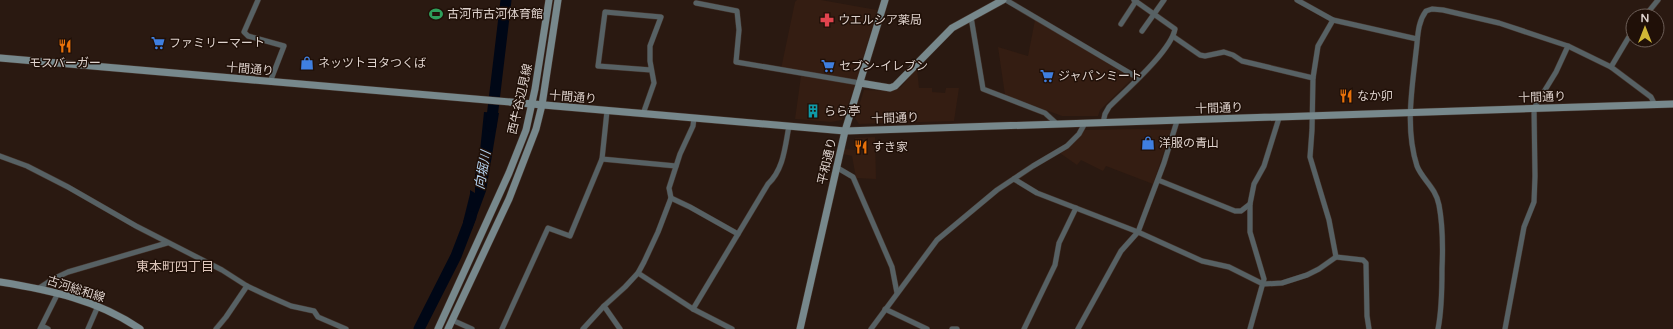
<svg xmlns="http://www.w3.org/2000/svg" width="1673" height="329" viewBox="0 0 1673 329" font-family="'Varela Round','Noto Sans JP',sans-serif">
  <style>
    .built { fill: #341d12 }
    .water { fill: #000716 }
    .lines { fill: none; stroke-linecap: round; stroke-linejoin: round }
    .river { stroke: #000716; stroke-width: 11 }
    .street-casing { stroke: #43332b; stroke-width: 6 }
    .secondary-casing { stroke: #43332b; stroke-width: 8 }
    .street { stroke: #576164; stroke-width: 5 }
    .secondary { stroke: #77888c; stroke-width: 7 }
    .labels { text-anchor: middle; stroke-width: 3; stroke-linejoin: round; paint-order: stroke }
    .poi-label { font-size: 12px; fill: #dfd3ce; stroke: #201008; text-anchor: start }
    .street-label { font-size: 12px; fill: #dfd3ce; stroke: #201008 }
    .water-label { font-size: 13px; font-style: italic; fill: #b4d3f2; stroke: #201008 }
    .neighbourhood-label { font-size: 13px; fill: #ddc5ba; stroke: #201008 }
  </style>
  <rect width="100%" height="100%" fill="#2a1911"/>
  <!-- built -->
  <g class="built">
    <path d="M797,0H821L877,10L857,79L854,80L781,69L795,2Z"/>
    <path d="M1035,20L1133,78L1100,110L1098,116H1062L1005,95L998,47L1028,56Z"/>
    <path d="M917,68L919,88H932V92L945,93L946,88H959L954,121L859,124L855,118L864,90L890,91L901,87Z"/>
    <path d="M801,76L853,83L855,86L842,120L831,122L795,119Z"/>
    <path d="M1138,129L1171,130L1153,184L1106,166L1103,171L1081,160L1077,165L1060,153L1074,143L1084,130Z"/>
    <path d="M875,137L876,179L856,178L852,156L843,154L844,149L855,150V138Z"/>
  </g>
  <!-- water -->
  <path class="water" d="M484,112L499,113L486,191L472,229L466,230L463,222L470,194V190L475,193V175L479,161Z"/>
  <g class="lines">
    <!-- river -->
    <g class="river">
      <path d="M491,126L506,0"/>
      <path d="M419,329L456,256L471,217"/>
    </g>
    <!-- street casing -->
    <g class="street-casing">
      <g id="street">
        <path d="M258,0L244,32L248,36L284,46L270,82"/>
        <path d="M1006,0L1138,78"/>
        <path d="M1297,0L1333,20L1417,39"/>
        <path d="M696,3L737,11L739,30L736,62L860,83"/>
        <path d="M1645,16L1658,0"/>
        <path d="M971,17L983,89L1045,113L1057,124"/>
        <path d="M1333,20L1318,46L1313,78L1312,130L1310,157L1329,220L1336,257L1363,260L1366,263L1367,316L1369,329"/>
        <path d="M1121,24L1136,1"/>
        <path d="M1142,31L1164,0"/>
        <path d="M1174,37L1200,55L1205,56L1224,52L1233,55L1242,61L1313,78"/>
        <path d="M1611,67L1633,30"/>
        <path d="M607,111L602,159L676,166"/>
        <path d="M643,114L654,83L650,61V46L661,17L605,12L598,66L651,70"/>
        <path d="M1103,123L1105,114L1109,107C1126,90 1171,51 1175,29L1134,0"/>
        <path d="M0,156L27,166L68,187L136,226L222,270L247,286L266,295L291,306L314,311L318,317L346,329"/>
        <path d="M836,167L853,177L892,267L897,293"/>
        <path d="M1014,179L1037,193L1138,232L1202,261L1229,267L1263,284L1282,283L1307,275L1319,269L1336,257"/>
        <path d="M1158,180L1235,211H1241L1250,204"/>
        <path d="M671,198L690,207L738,234"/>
        <path d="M638,273L693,309L732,329"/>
        <path d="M39,288L53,279L68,272L167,243"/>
        <path d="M604,306L620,329"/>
        <path d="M693,309L768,184C784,169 785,146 789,126"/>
        <path d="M885,309L927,329"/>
        <path d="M452,320L472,329"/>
        <path d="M42,326L48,329"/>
        <path d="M40,329L58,293"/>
        <path d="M88,329L98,306"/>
        <path d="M216,329L226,317L247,286"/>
        <path d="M502,329L548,228L570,236L602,159"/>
        <path d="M583,329L604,306L625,287L638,273L644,262L658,232L671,198L669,188L680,154L693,126L694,118"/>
        <path d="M871,329L937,240L997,190L1033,166L1067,146L1079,134L1085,123"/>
        <path d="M952,329H957"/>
        <path d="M1024,329L1055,265L1059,243L1076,208"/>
        <path d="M1078,329L1121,251L1138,232L1164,163L1177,121"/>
        <path d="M1250,329L1264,279L1250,232V204L1254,184L1264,166L1279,118"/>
        <path d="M1438,329C1442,309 1442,289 1442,269C1443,247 1443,226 1439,205C1436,188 1422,179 1417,166C1405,129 1412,89 1416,52C1418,38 1417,23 1426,11L1432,9L1443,10L1499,23L1568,46L1611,67L1651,97L1655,105"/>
        <path d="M1505,329L1524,227L1534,202L1535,176L1534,108L1556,72L1568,46"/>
      </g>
    </g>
    <!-- secondary casing -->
    <g class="secondary-casing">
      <g id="secondary">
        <path d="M0,58L845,131L1673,104"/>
        <path d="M860,83L890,88L895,86L952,28L1003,0"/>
        <path d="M0,282C50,290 98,300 140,329"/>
        <path d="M438,329L509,173L526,130L535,89L549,0"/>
        <path d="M448,329L509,199L536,129L542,105L558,0"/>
        <path d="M800,329L845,131L885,0"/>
      </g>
    </g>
    <!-- street -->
    <use href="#street" class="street"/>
    <!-- secondary -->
    <use href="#secondary" class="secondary"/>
  </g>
  <!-- icons -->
  <defs>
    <g id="stadium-bare" transform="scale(1.08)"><path d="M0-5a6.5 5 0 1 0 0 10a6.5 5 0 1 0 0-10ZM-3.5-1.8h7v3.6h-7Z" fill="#2e9e5b" stroke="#201008" stroke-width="2.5" paint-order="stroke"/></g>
    <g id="pharmacy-bare" transform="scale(1.08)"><path d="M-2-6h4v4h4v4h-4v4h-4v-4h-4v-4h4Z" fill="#e0444e" stroke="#201008" stroke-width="2.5" paint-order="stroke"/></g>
    <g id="supermarket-bare" transform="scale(1.08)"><path d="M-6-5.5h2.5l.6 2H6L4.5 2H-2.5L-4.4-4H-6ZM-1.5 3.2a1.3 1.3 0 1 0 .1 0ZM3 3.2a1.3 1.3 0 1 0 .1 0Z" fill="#3f7fe0" stroke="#201008" stroke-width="2.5" paint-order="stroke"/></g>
    <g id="restaurant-bare" transform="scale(1.08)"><path d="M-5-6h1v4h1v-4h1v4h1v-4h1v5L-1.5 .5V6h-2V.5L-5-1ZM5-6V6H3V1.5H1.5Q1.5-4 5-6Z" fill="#e8710a" stroke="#201008" stroke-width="2.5" paint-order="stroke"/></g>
    <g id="shop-bare" transform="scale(1.08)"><path d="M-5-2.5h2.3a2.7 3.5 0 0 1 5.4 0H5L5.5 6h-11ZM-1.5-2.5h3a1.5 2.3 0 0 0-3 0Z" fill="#3f7fe0" stroke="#201008" stroke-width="2.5" paint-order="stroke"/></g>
    <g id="building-bare" transform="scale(1.08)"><path d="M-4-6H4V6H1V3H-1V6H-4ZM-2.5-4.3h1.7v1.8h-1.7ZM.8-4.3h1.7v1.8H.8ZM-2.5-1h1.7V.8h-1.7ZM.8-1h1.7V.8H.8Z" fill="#0f9aa8" stroke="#201008" stroke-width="2.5" paint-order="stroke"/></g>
  </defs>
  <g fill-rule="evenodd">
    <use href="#stadium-bare" x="436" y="14"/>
    <use href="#pharmacy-bare" x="827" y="20"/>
    <use href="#supermarket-bare" x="158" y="43"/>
    <use href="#restaurant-bare" x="65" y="46"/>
    <use href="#shop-bare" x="307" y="63"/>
    <use href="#supermarket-bare" x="828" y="66"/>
    <use href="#supermarket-bare" x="1047" y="76"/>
    <use href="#restaurant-bare" x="1346" y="96"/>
    <use href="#building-bare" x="813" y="111"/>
    <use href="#shop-bare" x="1148" y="143"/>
    <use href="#restaurant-bare" x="861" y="147"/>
  </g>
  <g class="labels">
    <!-- poi labels -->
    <g class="poi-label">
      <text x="447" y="18">古河市古河体育館</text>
      <text x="838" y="24">ウエルシア薬局</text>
      <text x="169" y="47">ファミリーマート</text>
      <text x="65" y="67" text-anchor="middle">モスバーガー</text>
      <text x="318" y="67">ネッツトヨタつくば</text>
      <text x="839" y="70">セブン-イレブン</text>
      <text x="1058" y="80">ジャパンミート</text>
      <text x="1357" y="100">なか卯</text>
      <text x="824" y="115">らら亭</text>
      <text x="1159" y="147">洋服の青山</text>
      <text x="872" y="151">すき家</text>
    </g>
    <!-- street labels -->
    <g class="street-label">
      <text transform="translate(250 69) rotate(5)" y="4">十間通り</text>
      <text transform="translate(573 97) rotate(5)" y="4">十間通り</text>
      <text transform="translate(1542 97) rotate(-2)" y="4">十間通り</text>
      <text transform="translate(520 99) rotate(-77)" y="4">西牛谷辺見線</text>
      <text transform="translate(1219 108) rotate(-2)" y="4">十間通り</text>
      <text transform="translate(895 118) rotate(-2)" y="4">十間通り</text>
      <text transform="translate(827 161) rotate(-77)" y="4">平和通り</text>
      <text transform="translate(76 289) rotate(18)" y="4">古河総和線</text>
    </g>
    <!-- water labels -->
    <g class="water-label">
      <text transform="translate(482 170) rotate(-80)" y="5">向堀川</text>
    </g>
    <!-- neighbourhood labels -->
    <g class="neighbourhood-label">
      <text x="175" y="271">東本町四丁目</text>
    </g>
  </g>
  <!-- north arrow -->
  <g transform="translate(1645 28)"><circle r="19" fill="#201008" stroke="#6c5e57"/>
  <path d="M0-3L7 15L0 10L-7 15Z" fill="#d1b736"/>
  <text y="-6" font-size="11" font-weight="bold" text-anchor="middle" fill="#dfd3ce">N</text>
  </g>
</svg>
